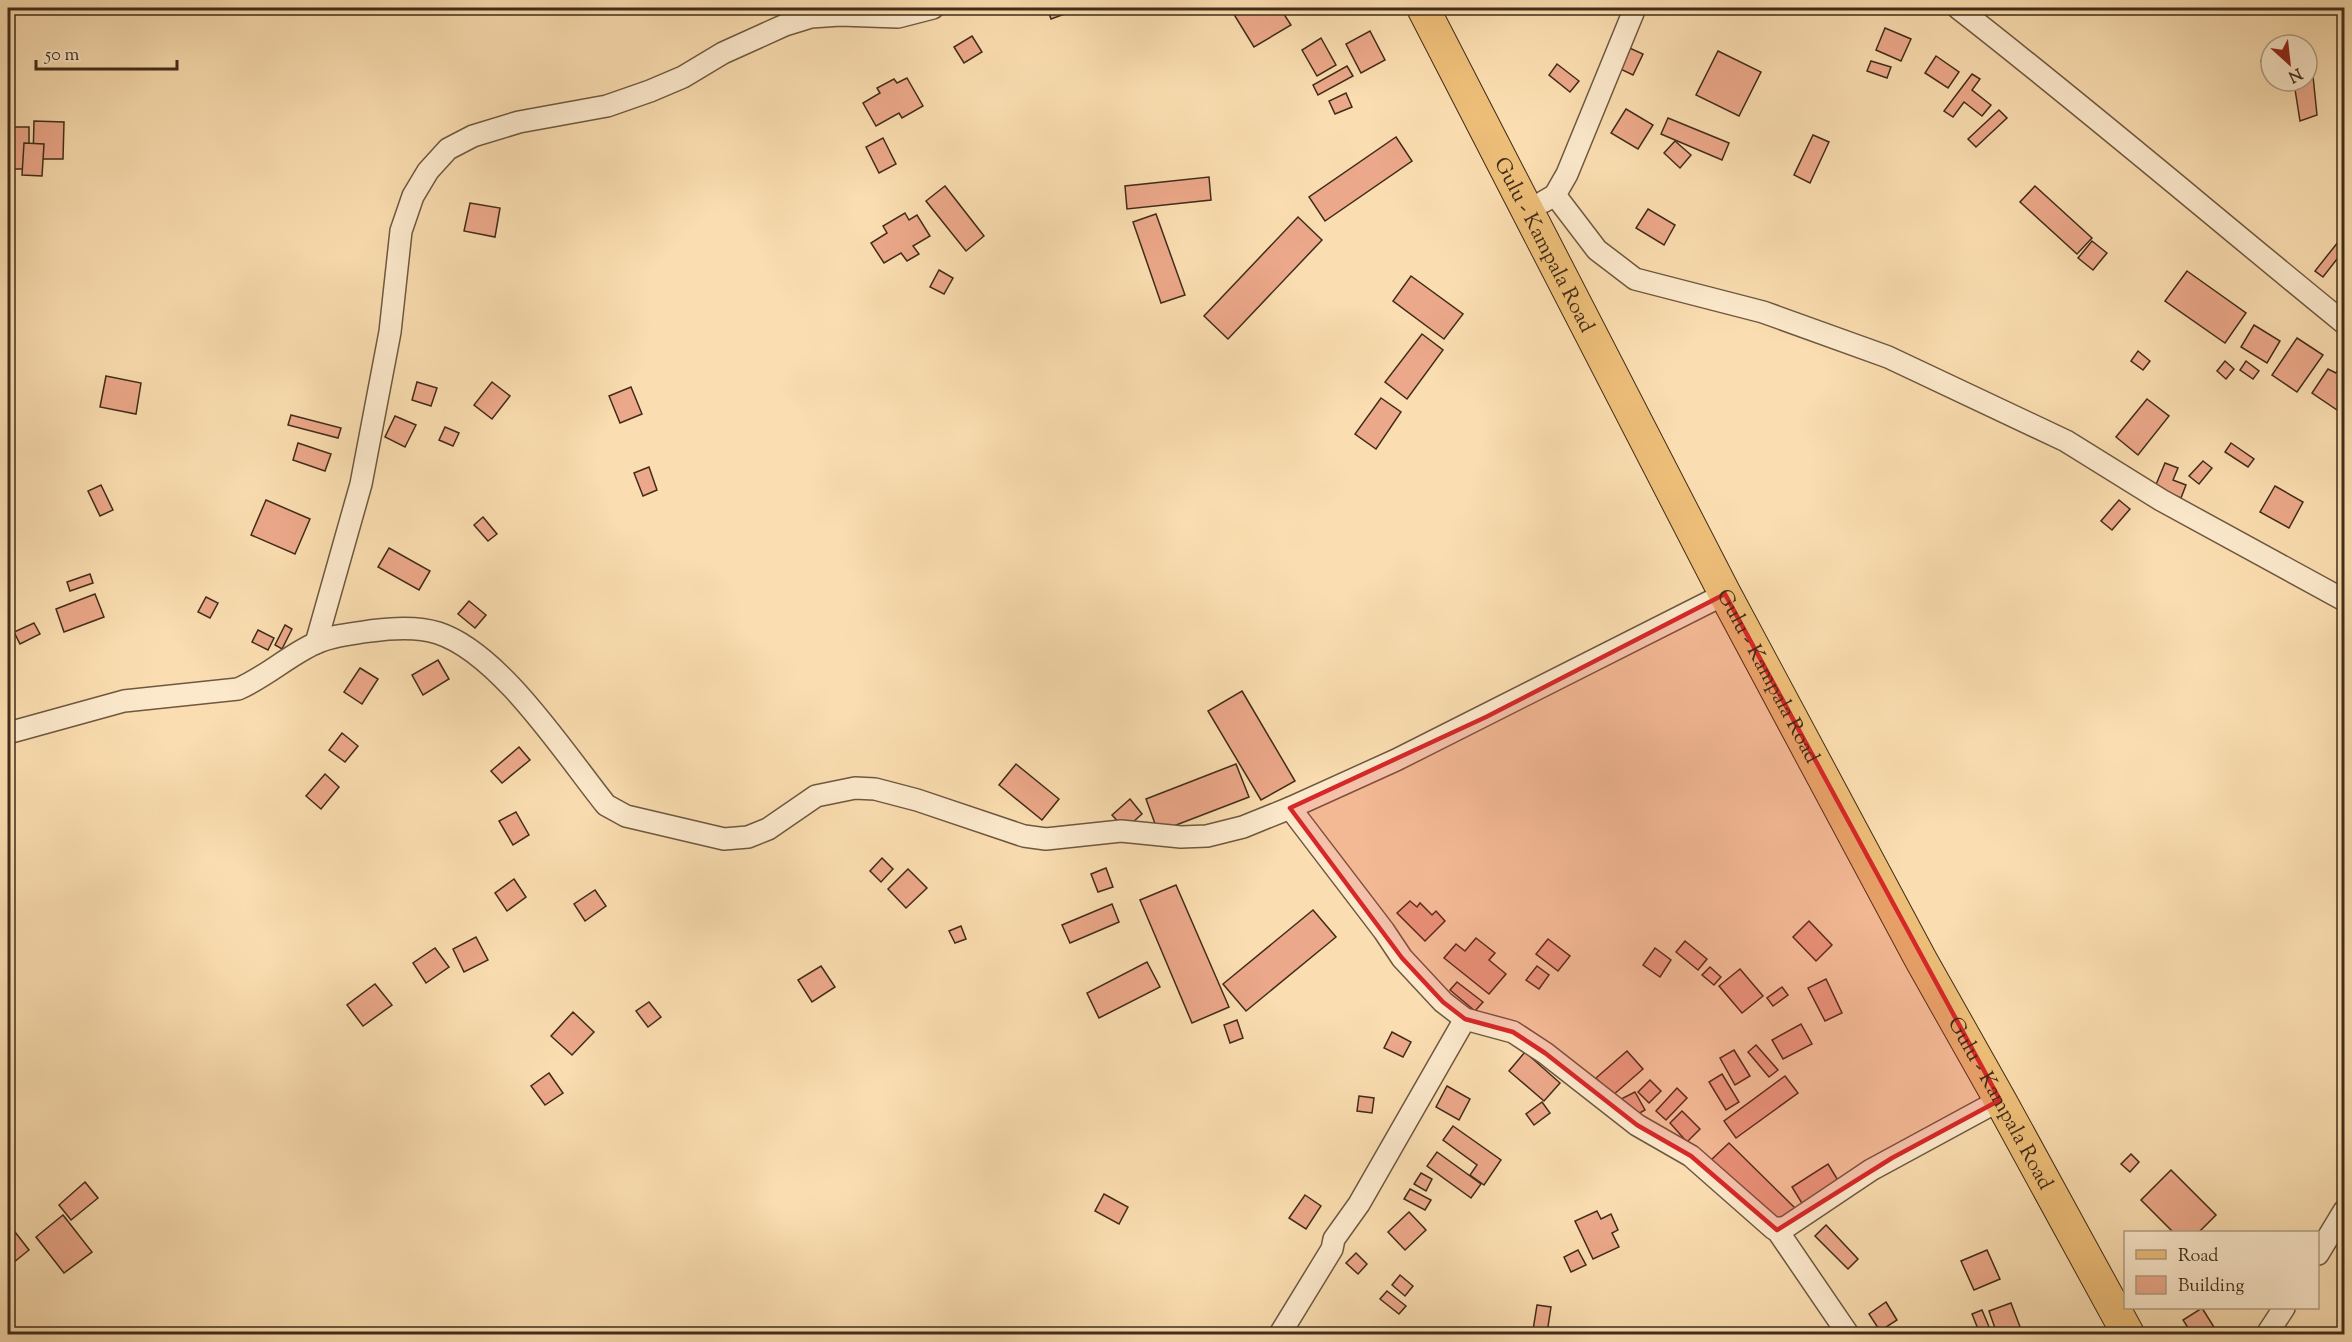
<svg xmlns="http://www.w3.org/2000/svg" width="2352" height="1342" viewBox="0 0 2352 1342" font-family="'Sorts Mill Goudy',serif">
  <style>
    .building { fill: #eca88a; stroke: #412c19; stroke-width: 1.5 }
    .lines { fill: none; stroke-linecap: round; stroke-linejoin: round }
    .service-casing { stroke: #6f583f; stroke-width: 14 }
    .minor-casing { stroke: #6f583f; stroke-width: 24 }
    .primary-casing { stroke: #412c19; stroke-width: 34 }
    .service { stroke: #fce9cc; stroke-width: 10 }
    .minor { stroke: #fce9cc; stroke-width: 21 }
    .primary { stroke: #edbe78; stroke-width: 32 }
    .marked { fill: #d62828; fill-opacity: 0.2; stroke: #d62828; stroke-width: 4.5; stroke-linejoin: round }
    .labels { text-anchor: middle; stroke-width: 6; stroke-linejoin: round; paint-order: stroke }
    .street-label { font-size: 21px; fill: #412c19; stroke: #fce9cc }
  </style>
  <rect width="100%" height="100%" fill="#faddb0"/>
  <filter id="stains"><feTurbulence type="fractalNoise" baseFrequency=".00333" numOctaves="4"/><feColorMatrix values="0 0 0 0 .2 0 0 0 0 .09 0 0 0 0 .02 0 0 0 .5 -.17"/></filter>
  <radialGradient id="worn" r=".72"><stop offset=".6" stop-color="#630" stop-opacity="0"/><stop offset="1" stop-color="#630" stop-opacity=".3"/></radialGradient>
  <!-- building -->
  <g class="building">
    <path d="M1047,8H1069L1070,12L1051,19Z"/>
    <path d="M1230,8H1280L1291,25L1254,47Z"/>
    <path d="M1885,28L1911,39L1901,61L1876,50Z"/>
    <path d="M1370,31L1385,60L1361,73L1346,44Z"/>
    <path d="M972,36L982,52L964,63L954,47Z"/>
    <path d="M1321,38L1336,65L1317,76L1302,50Z"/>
    <path d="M2273,41L2291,45H2271V62L2261,61Z"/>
    <path d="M1623,45L1643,54L1633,75L1614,66Z"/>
    <path d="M1718,51L1761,72L1739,116L1696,95Z"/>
    <path d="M1936,56L1959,72L1948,88L1925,73Z"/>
    <path d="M1871,61L1891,67L1887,78L1867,71Z"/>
    <path d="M1557,64L1579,81L1570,92L1549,75Z"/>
    <path d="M1347,66L1353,76L1318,95L1313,85Z"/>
    <path d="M1972,74L1980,79L1972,90L1991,105L1982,116L1964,102L1953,117L1944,111Z"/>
    <path d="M2313,76L2317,115L2300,121L2294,83L2307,81V78Z"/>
    <path d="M907,78L923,106L902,118L899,113L876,126L863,103L880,93L877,88L894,79L897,83Z"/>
    <path d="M1346,93L1352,107L1335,114L1329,101Z"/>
    <path d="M1626,109L1653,125L1638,149L1611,133Z"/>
    <path d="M1999,110L2007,118L1976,147L1968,139Z"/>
    <path d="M1668,118L1729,143L1722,160L1661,134Z"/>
    <path d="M34,121L64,122L63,159H33Z"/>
    <rect x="8" y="127" width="21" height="42"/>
    <path d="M1813,135L1829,142L1810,183L1794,175Z"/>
    <path d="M1396,137L1412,161L1325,221L1309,197Z"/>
    <path d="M883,138L896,164L879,173L866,147Z"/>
    <path d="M1675,141L1691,155L1680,168L1664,153Z"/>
    <path d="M24,143L44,144L42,176L22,175Z"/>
    <path d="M1209,177L1211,200L1127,209L1125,186Z"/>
    <path d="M945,186L984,236L966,251L926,201Z"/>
    <path d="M2035,186L2092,238L2077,254L2020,202Z"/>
    <path d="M470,203L500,208L495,237L464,231Z"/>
    <path d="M1648,209L1675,225L1664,245L1636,228Z"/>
    <path d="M905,213L909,220L917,215L930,236L913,246L919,254L907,261L901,253L884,263L871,243L887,233L883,226Z"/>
    <path d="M1156,214L1185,295L1161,303L1133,222Z"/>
    <path d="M1298,217L1322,240L1228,339L1204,316Z"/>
    <path d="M2342,237L2344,239V250L2323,277L2315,271Z"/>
    <path d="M2092,241L2107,253L2093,270L2078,258Z"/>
    <path d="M939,270L953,278L944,294L930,287Z"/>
    <path d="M2187,271L2246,313L2225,343L2165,301Z"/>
    <path d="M1411,276L1463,314L1444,339L1393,301Z"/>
    <path d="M2254,325L2280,341L2267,363L2241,347Z"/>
    <path d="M1422,334L1443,350L1407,399L1385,382Z"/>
    <path d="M2297,338L2323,355L2297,392L2272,375Z"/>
    <path d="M2138,351L2150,361L2143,370L2131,361Z"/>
    <path d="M2225,361L2234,369L2226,379L2217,371Z"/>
    <path d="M2246,361L2259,371L2253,379L2240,370Z"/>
    <path d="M2340,367L2344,370V405L2340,412L2312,393L2328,369L2336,373Z"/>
    <path d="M106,376L141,383L136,414L100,407Z"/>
    <path d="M417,382L437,388L431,406L412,400Z"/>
    <path d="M492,382L510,396L492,419L474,405Z"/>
    <path d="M631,387L642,414L620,423L609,396Z"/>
    <path d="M1381,398L1401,412L1376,449L1355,434Z"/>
    <path d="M2147,399L2169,416L2138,455L2116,437Z"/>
    <path d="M291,415L341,428L338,438L288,425Z"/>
    <path d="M395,416L416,425L405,447L385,437Z"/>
    <path d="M445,427L459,433L453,446L439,440Z"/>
    <path d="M298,443L331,454L325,471L293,460Z"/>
    <path d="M2231,443L2254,459L2248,467L2225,452Z"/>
    <path d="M2203,461L2212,468L2199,484L2189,476Z"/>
    <path d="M2165,463L2178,468L2173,480L2186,485L2181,498L2155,487Z"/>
    <path d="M649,467L657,490L643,496L634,473Z"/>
    <path d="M101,485L113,510L100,516L88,491Z"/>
    <path d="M2275,486L2303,502L2289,528L2260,512Z"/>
    <path d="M266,500L310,519L295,554L251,535Z"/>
    <path d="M2119,500L2130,509L2112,530L2101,521Z"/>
    <path d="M483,517L497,534L488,541L474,525Z"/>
    <path d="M389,548L430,571L419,590L378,567Z"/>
    <path d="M90,574L93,583L70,591L67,582Z"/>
    <path d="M95,594L104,617L64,632L56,609Z"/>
    <path d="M206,597L218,603L210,618L198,612Z"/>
    <path d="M469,601L486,615L475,628L458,614Z"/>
    <path d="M34,623L40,634L20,644L14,632Z"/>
    <path d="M285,625L292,629L282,649L275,645Z"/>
    <path d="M258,630L274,638L268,650L252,642Z"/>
    <path d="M438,660L449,679L423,695L412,675Z"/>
    <path d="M360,668L378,679L362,704L344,692Z"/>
    <path d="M1242,691L1295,781L1261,800L1208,711Z"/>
    <path d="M342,733L358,746L345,762L329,750Z"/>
    <path d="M519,747L530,760L502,783L491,771Z"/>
    <path d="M1016,764L1059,799L1042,820L999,785Z"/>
    <path d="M1236,764L1249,797L1158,832L1146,799Z"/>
    <path d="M325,774L339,787L321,809L306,796Z"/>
    <path d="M1130,799L1142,814L1125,829L1112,815Z"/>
    <path d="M516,812L529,835L513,845L499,821Z"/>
    <path d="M882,858L893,869L881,882L870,871Z"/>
    <path d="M1106,868L1113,887L1098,892L1091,874Z"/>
    <path d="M908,869L927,888L906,908L888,889Z"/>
    <path d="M514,879L526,897L507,911L495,893Z"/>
    <path d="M1176,885L1229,1007L1192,1023L1140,900Z"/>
    <path d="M595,890L606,906L585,921L574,904Z"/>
    <path d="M1410,901L1417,907L1420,903L1432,915L1436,911L1445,921L1425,941L1397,913Z"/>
    <path d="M1112,904L1119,922L1070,943L1062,925Z"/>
    <path d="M1313,910L1336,937L1246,1011L1223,984Z"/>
    <path d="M1809,921L1832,945L1816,961L1793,937Z"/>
    <path d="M961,926L966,939L955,943L949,931Z"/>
    <path d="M476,937L488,960L464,972L453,949Z"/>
    <path d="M1476,938L1495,953L1489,960L1506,974L1489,994L1444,958L1456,944L1465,951Z"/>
    <path d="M1548,939L1570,956L1558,971L1536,954Z"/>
    <path d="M1685,941L1707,959L1698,970L1676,952Z"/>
    <path d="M435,948L449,967L426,983L413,963Z"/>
    <path d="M1655,948L1671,960L1660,977L1643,965Z"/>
    <path d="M1147,962L1160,987L1099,1018L1087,993Z"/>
    <path d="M821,966L835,987L812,1002L798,980Z"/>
    <path d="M1537,966L1549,975L1539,989L1526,980Z"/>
    <path d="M1710,967L1721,977L1714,985L1702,975Z"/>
    <path d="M1740,969L1763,996L1742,1013L1719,986Z"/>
    <path d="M1826,979L1842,1013L1825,1021L1808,988Z"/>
    <path d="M1457,982L1483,1002L1475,1011L1450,990Z"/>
    <path d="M375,984L392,1005L363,1026L347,1005Z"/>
    <path d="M1782,987L1788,995L1773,1006L1767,998Z"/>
    <path d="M649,1002L661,1017L648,1027L636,1011Z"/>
    <path d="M573,1012L594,1032L572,1055L551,1036Z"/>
    <path d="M1237,1020L1243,1038L1230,1043L1224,1025Z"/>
    <path d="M1801,1024L1812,1044L1783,1059L1772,1040Z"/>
    <path d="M1392,1032L1411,1042L1403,1057L1384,1048Z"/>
    <path d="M1756,1045L1778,1070L1769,1077L1748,1052Z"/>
    <path d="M1734,1050L1750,1076L1735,1085L1720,1058Z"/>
    <path d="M1627,1051L1643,1069L1612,1096L1596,1078Z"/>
    <path d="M1525,1052L1560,1083L1544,1101L1509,1071Z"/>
    <path d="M549,1073L563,1093L545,1105L531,1086Z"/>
    <path d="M1722,1074L1739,1102L1726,1110L1709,1082Z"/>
    <path d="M1785,1076L1798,1093L1736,1138L1724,1121Z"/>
    <path d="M1650,1080L1661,1091L1649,1103L1638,1092Z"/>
    <path d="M1447,1086L1470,1099L1459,1120L1436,1107Z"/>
    <path d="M1677,1088L1687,1098L1666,1120L1656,1111Z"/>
    <path d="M1635,1092L1645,1110L1631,1118L1621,1099Z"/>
    <path d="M1359,1096L1374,1098L1372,1113L1357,1111Z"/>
    <path d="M1542,1102L1550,1113L1534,1125L1526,1114Z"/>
    <path d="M1682,1111L1700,1129L1687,1142L1670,1123Z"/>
    <path d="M1453,1126L1501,1160L1484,1185L1470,1175L1477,1165L1443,1140Z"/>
    <path d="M1729,1143L1796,1209L1778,1226L1711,1160Z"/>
    <path d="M1437,1152L1481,1184L1471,1198L1427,1166Z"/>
    <path d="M2131,1154L2139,1162L2130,1172L2121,1164Z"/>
    <path d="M1828,1164L1839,1182L1803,1205L1792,1187Z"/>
    <path d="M2171,1170L2216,1215L2199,1232H2173L2141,1200Z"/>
    <path d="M1421,1173L1432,1179L1426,1191L1414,1184Z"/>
    <path d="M85,1182L98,1198L71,1220L59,1205Z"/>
    <path d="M1410,1189L1431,1200L1425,1210L1404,1199Z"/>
    <path d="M1104,1194L1128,1207L1119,1224L1095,1211Z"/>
    <path d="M1305,1195L1321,1206L1306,1229L1289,1218Z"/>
    <path d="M1597,1211L1601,1219L1611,1214L1618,1230L1612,1233L1619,1247L1593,1259L1575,1221Z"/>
    <path d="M1409,1212L1426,1230L1405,1250L1388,1232Z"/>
    <path d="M63,1215L92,1252L64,1273L36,1237Z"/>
    <path d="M8,1223L29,1250L8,1267Z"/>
    <path d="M1826,1225L1858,1259L1848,1269L1815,1236Z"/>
    <path d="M1578,1250L1586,1265L1571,1272L1564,1257Z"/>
    <path d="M1987,1250L2000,1279L1974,1290L1961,1261Z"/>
    <path d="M1356,1253L1367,1264L1358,1274L1346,1263Z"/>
    <path d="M1400,1275L1413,1286L1405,1296L1392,1285Z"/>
    <path d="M1387,1291L1406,1306L1399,1314L1380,1299Z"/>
    <path d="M1886,1302L1897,1320L1880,1331L1869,1314Z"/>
    <path d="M2011,1303L2022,1332L1997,1334L1989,1311Z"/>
    <path d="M1537,1305L1551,1307L1547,1333L1533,1330Z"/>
    <path d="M2202,1308L2217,1332L2213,1334H2192L2183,1320Z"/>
    <path d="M1982,1310L1992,1334H1980L1972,1314Z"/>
  </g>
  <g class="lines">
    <!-- service casing -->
    <g class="service-casing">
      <path id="service" d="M194,1334H254"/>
    </g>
    <!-- minor casing -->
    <g class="minor-casing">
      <g id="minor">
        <path d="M1958,8C2089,110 2215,218 2344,323"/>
        <path d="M1555,195L1597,250L1635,279L1763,312L1888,357L2066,441L2161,500L2344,600"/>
        <path d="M1543,202L1555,195L1567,174L1635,8"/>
        <path d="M316,643L361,484L390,332L401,231L413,196L428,171L448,149L473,136L519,122L607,106L650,91L683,77L723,53L785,25L811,17L840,15L898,17L933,8"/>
        <path d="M8,733L124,701L238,689C266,677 289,655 316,643C333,635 352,634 370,631C392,628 417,626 438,633C500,653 565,754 606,805L626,816L724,839L748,837L768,829L816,796L855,788L875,789L917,800L1024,836L1046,839L1121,831L1181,837L1207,836L1243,827L1290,808L1396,760L1725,594"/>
        <path d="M1290,808L1384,931L1402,958L1443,1002L1465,1019L1513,1032L1545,1053L1637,1125L1691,1156L1774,1229L1786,1227L1871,1170L2000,1100"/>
        <path d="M1777,1230L1848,1334"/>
        <path d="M2318,1254L2344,1211"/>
        <path d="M1280,1334L1332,1249L1334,1239L1359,1204L1465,1019"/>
        <path d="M2267,1334L2284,1308"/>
      </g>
    </g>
    <!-- primary casing -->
    <g class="primary-casing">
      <g id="primary">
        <path id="s1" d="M1423,8L1725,594L1921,960L2000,1100L2128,1334"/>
      </g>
    </g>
    <!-- service -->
    <use href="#service" class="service"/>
    <!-- minor -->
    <use href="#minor" class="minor"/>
    <!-- primary -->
    <use href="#primary" class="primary"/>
  </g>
  <!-- marked area -->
  <path class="marked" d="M1725,594L2000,1100L1892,1158L1777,1230L1691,1156L1637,1125L1545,1053L1513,1032L1465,1019L1443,1002L1402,958L1290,808L1486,717Z"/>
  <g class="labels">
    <!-- street labels -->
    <g class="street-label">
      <text dy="7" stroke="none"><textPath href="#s1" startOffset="266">Gulu - Kampala Road</textPath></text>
      <text dy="7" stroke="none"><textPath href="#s1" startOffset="752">Gulu - Kampala Road</textPath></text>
      <text dy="7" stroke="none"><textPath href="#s1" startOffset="1238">Gulu - Kampala Road</textPath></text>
    </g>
  </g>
  <!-- margin -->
  <rect width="2352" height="1342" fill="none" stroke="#faddb0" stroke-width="30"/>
  <rect x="9" y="9" width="2334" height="1324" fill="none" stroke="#412c19" stroke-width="3"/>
  <rect x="15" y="15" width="2322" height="1312" fill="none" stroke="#412c19" stroke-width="1.5"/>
  <!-- legend -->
  <rect x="2124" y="1231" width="195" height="78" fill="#fce9cc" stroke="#b19d84" stroke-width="1.5"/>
  <rect x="2136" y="1250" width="30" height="9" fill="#edbe78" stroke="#b19d84" stroke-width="1.5"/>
  <text x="2178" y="1261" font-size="18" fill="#412c19">Road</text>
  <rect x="2136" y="1276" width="30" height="18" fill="#eca88a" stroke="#b19d84" stroke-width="1.5"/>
  <text x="2178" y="1291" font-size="18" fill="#412c19">Building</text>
  <!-- north arrow -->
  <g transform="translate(2289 63) rotate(153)"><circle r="28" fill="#fce9cc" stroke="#b19d84" stroke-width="1.5"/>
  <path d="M0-4.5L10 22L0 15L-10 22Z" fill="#8f2418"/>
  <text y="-9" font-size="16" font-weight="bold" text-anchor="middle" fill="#412c19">N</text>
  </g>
  <!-- scale -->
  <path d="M36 60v9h141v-9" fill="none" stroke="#412c19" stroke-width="3"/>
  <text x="45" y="60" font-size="18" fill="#412c19" stroke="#fce9cc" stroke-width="4.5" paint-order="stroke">50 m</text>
  <rect width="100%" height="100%" filter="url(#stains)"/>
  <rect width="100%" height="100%" fill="url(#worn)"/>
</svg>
